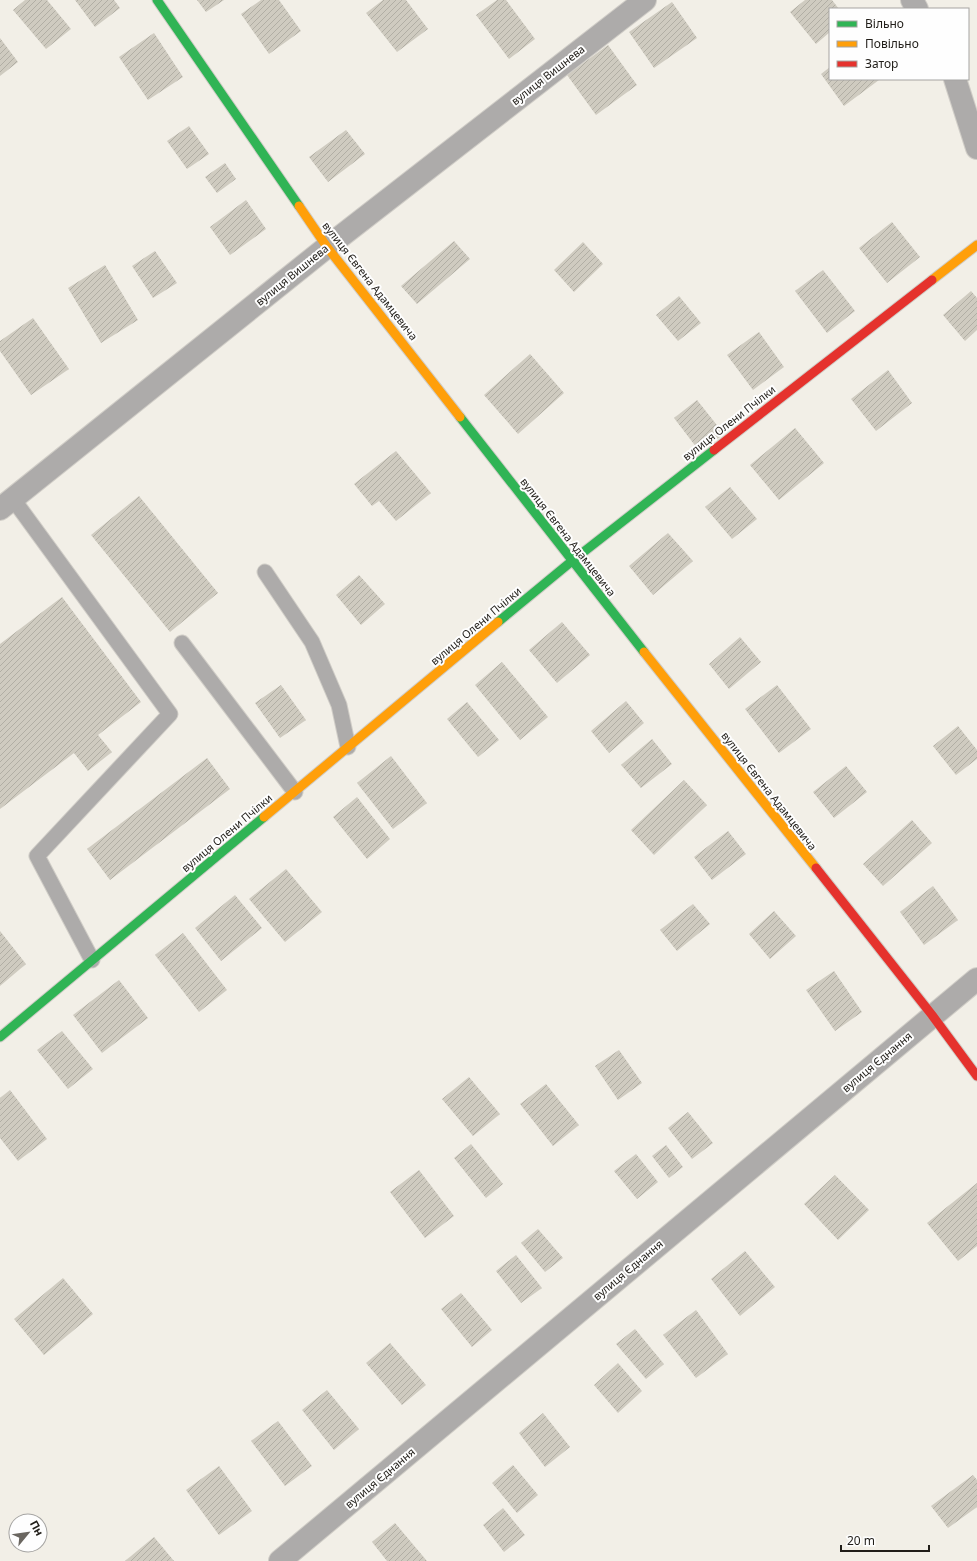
<svg xmlns="http://www.w3.org/2000/svg" width="977" height="1561" viewBox="0 0 977 1561" font-family="'Noto Sans',sans-serif">
  <style>
    .building { fill: url(#building-hatch) }
    .lines { fill: none; stroke-linecap: round; stroke-linejoin: round }
    .lane-casing { stroke: #d0cdc7; stroke-width: 17 }
    .street-casing { stroke: #d0cdc7; stroke-width: 24 }
    .fast-casing { stroke: #d0cdc7; stroke-width: 11 }
    .slow-casing { stroke: #d0cdc7; stroke-width: 11 }
    .jam-casing { stroke: #d0cdc7; stroke-width: 11 }
    .lane { stroke: #adabaa; stroke-width: 15 }
    .street { stroke: #adabaa; stroke-width: 22 }
    .fast { stroke: #30b455; stroke-width: 9 }
    .slow { stroke: #ff9f0a; stroke-width: 9 }
    .jam { stroke: #e5322d; stroke-width: 9 }
    .labels { text-anchor: middle; stroke-width: 4; stroke-linejoin: round; paint-order: stroke }
    .street-label { font-size: 11px; fill: #201d18; stroke: #fefefe }
  </style>
  <defs>
    <pattern id="building-hatch" width="6" height="6" patternUnits="userSpaceOnUse"><rect width="6" height="6" fill="#cfcbc0"/><path d="M-1 1l2-2M0 6l6-6M5 7l2-2" fill="none" stroke="#b1aea4"/></pattern>
  </defs>
  <rect width="100%" height="100%" fill="#f2efe7"/>
  <!-- building -->
  <g class="building">
    <path d="M25,0H47L71,29L46,49L13,10Z"/>
    <path d="M75,0H114L120,8L95,27Z"/>
    <path d="M197,0H224L206,12Z"/>
    <path d="M261,0H279L301,31L269,54L241,14Z"/>
    <path d="M383,0H406L428,29L397,52L366,13Z"/>
    <path d="M497,0H506L535,39L509,59L476,15Z"/>
    <path d="M805,0H832L839,9H830V32L816,44L790,12Z"/>
    <path d="M672,2L697,38L654,68L629,32Z"/>
    <path d="M154,33L183,77L148,100L119,57Z"/>
    <path d="M0,38L18,62L0,76Z"/>
    <path d="M608,45L637,85L596,115L567,75Z"/>
    <path d="M830,67V79L879,80L844,106L821,74Z"/>
    <path d="M189,126L209,154L187,169L167,141Z"/>
    <path d="M346,130L365,154L328,182L309,157Z"/>
    <path d="M225,163L236,179L217,193L205,177Z"/>
    <path d="M246,200L266,229L230,255L210,227Z"/>
    <path d="M892,222L920,257L887,283L859,248Z"/>
    <path d="M454,241L470,259L417,304L401,286Z"/>
    <path d="M583,242L603,264L574,292L554,270Z"/>
    <path d="M155,251L177,283L153,298L132,266Z"/>
    <path d="M105,265L138,320L101,343L68,288Z"/>
    <path d="M823,270L855,311L827,333L795,291Z"/>
    <path d="M971,291L977,298V330L965,341L943,315Z"/>
    <path d="M679,296L701,323L678,341L656,315Z"/>
    <path d="M33,318L69,369L31,395L0,351V341Z"/>
    <path d="M759,332L784,367L753,390L727,355Z"/>
    <path d="M530,354L564,393L518,434L484,395Z"/>
    <path d="M888,370L912,403L876,431L851,399Z"/>
    <path d="M697,400L724,434L700,452L674,418Z"/>
    <path d="M795,428L824,463L779,500L750,465Z"/>
    <path d="M396,451L431,493L396,521L379,501L372,506L354,484Z"/>
    <path d="M730,487L757,519L732,539L705,507Z"/>
    <path d="M139,496L218,593L170,632L91,535Z"/>
    <path d="M668,533L693,561L653,595L629,566Z"/>
    <path d="M359,575L385,604L361,625L336,595Z"/>
    <path d="M62,597L141,702L98,735L112,752L88,771L74,753L0,809V644Z"/>
    <path d="M562,622L590,655L557,683L529,650Z"/>
    <path d="M740,637L761,662L729,689L709,664Z"/>
    <path d="M502,662L548,717L520,740L475,685Z"/>
    <path d="M281,685L306,720L280,738L255,703Z"/>
    <path d="M777,685L811,729L779,753L745,709Z"/>
    <path d="M626,701L644,723L609,753L591,731Z"/>
    <path d="M467,702L499,740L478,757L447,719Z"/>
    <path d="M958,726L977,750V759L956,775L933,746Z"/>
    <path d="M652,739L672,764L641,788L621,765Z"/>
    <path d="M391,756L427,803L393,829L357,783Z"/>
    <path d="M207,758L230,789L110,880L87,849Z"/>
    <path d="M846,766L867,792L834,818L813,792Z"/>
    <path d="M684,780L707,805L654,855L631,830Z"/>
    <path d="M357,797L390,839L367,859L333,817Z"/>
    <path d="M912,820L932,843L883,886L863,864Z"/>
    <path d="M728,831L746,854L712,880L694,857Z"/>
    <path d="M286,869L322,912L285,942L249,899Z"/>
    <path d="M933,886L958,920L924,945L900,912Z"/>
    <path d="M235,895L262,928L221,961L195,928Z"/>
    <path d="M693,904L710,924L677,951L660,930Z"/>
    <path d="M774,911L796,936L770,959L749,934Z"/>
    <path d="M0,931L26,964L0,986Z"/>
    <path d="M183,933L227,990L199,1012L155,955Z"/>
    <path d="M834,971L862,1012L835,1031L806,990Z"/>
    <path d="M119,980L148,1018L102,1053L73,1015Z"/>
    <path d="M62,1031L93,1069L68,1089L37,1050Z"/>
    <path d="M619,1050L642,1083L618,1100L595,1066Z"/>
    <path d="M469,1077L500,1114L473,1136L442,1099Z"/>
    <path d="M546,1084L579,1125L553,1146L520,1104Z"/>
    <path d="M10,1090L47,1139L18,1161L0,1138V1098Z"/>
    <path d="M688,1112L713,1143L692,1159L668,1128Z"/>
    <path d="M471,1144L503,1184L486,1198L454,1158Z"/>
    <path d="M666,1145L683,1167L669,1178L652,1156Z"/>
    <path d="M636,1154L658,1182L637,1199L614,1171Z"/>
    <path d="M419,1170L454,1216L425,1238L390,1192Z"/>
    <path d="M835,1175L869,1210L838,1240L804,1204Z"/>
    <path d="M977,1183V1246L958,1261L927,1223Z"/>
    <path d="M538,1229L563,1258L545,1272L521,1243Z"/>
    <path d="M745,1251L775,1287L740,1316L711,1279Z"/>
    <path d="M516,1255L542,1288L521,1303L496,1271Z"/>
    <path d="M63,1278L93,1314L44,1355L14,1319Z"/>
    <path d="M461,1293L492,1330L472,1347L441,1309Z"/>
    <path d="M696,1310L728,1354L696,1378L663,1335Z"/>
    <path d="M635,1329L664,1364L646,1379L616,1344Z"/>
    <path d="M390,1343L426,1385L402,1405L366,1363Z"/>
    <path d="M618,1363L642,1391L618,1413L594,1385Z"/>
    <path d="M327,1390L359,1429L334,1450L302,1410Z"/>
    <path d="M543,1413L570,1447L545,1467L519,1433Z"/>
    <path d="M278,1421L312,1466L285,1486L251,1441Z"/>
    <path d="M513,1465L538,1495L517,1513L492,1483Z"/>
    <path d="M219,1466L252,1511L219,1535L186,1490Z"/>
    <path d="M973,1475L977,1480V1507L948,1528L931,1506Z"/>
    <path d="M503,1508L525,1535L504,1552L483,1525Z"/>
    <path d="M395,1523L427,1561H387L372,1542Z"/>
    <path d="M154,1537L174,1561H125Z"/>
  </g>
  <g class="lines">
    <!-- lane casing -->
    <g class="lane-casing">
      <g id="lane">
        <path d="M13,499L170,714L37,856L92,960"/>
        <path d="M265,572L312,642L339,705L348,747"/>
        <path d="M182,643L295,792"/>
      </g>
    </g>
    <!-- street casing -->
    <g class="street-casing">
      <g id="street">
        <path d="M912,0L917,9"/>
        <path d="M955,79L977,148"/>
        <path d="M0,509L327,247L645,0"/>
        <path d="M280,1561L977,979"/>
      </g>
    </g>
    <!-- fast casing -->
    <g class="fast-casing">
      <g id="fast">
        <path d="M157,0L299,206"/>
        <path d="M460,417L644,652"/>
        <path d="M498,622L572,561L714,450"/>
        <path d="M0,1037L264,817"/>
      </g>
    </g>
    <!-- slow casing -->
    <g class="slow-casing">
      <g id="slow">
        <path d="M299,206L327,247L460,417"/>
        <path d="M932,280L977,245"/>
        <path d="M644,652L816,868"/>
        <path d="M264,817L498,622"/>
      </g>
    </g>
    <!-- jam casing -->
    <g class="jam-casing">
      <g id="jam">
        <path d="M714,450L932,280"/>
        <path d="M816,868L932,1015L977,1076"/>
      </g>
    </g>
    <!-- lane -->
    <use href="#lane" class="lane"/>
    <!-- street -->
    <use href="#street" class="street"/>
    <!-- fast -->
    <use href="#fast" class="fast"/>
    <!-- slow -->
    <use href="#slow" class="slow"/>
    <!-- jam -->
    <use href="#jam" class="jam"/>
  </g>
  <g class="labels">
    <!-- street labels -->
    <g class="street-label">
      <text transform="translate(548 75) rotate(-38)" y="4">вулиця Вишнева</text>
      <text transform="translate(292 275) rotate(-39)" y="4">вулиця Вишнева</text>
      <text transform="translate(370 281) rotate(52)" y="4">вулиця Євгена Адамцевича</text>
      <text transform="translate(729 423) rotate(-38)" y="4">вулиця Олени Пчілки</text>
      <text transform="translate(568 537) rotate(52)" y="4">вулиця Євгена Адамцевича</text>
      <text transform="translate(476 626) rotate(-40)" y="4">вулиця Олени Пчілки</text>
      <text transform="translate(769 791) rotate(52)" y="4">вулиця Євгена Адамцевича</text>
      <text transform="translate(227 833) rotate(-40)" y="4">вулиця Олени Пчілки</text>
      <text transform="translate(877 1062) rotate(-40)" y="4">вулиця Єднання</text>
      <text transform="translate(628 1270) rotate(-40)" y="4">вулиця Єднання</text>
      <text transform="translate(380 1478) rotate(-40)" y="4">вулиця Єднання</text>
    </g>
  </g>
  <!-- legend -->
  <rect x="829" y="8" width="140" height="72" fill="#fefefe" stroke="#a5a4a2"/>
  <rect x="837" y="21" width="20" height="6" fill="#30b455" stroke="#a5a4a2"/>
  <text x="865" y="28" font-size="12" fill="#201d18">Вільно</text>
  <rect x="837" y="41" width="20" height="6" fill="#ff9f0a" stroke="#a5a4a2"/>
  <text x="865" y="48" font-size="12" fill="#201d18">Повільно</text>
  <rect x="837" y="61" width="20" height="6" fill="#e5322d" stroke="#a5a4a2"/>
  <text x="865" y="68" font-size="12" fill="#201d18">Затор</text>
  <!-- north arrow -->
  <g transform="translate(28 1533) rotate(61)"><circle r="19" fill="#fefefe" stroke="#a5a4a2"/>
  <path d="M0-3L7 15L0 10L-7 15Z" fill="#6a6660"/>
  <text y="-6" font-size="11" font-weight="bold" text-anchor="middle" fill="#201d18">Пн</text>
  </g>
  <!-- scale -->
  <path d="M841 1545v6h88v-6" fill="none" stroke="#201d18" stroke-width="2"/>
  <text x="847" y="1545" font-size="12" fill="#201d18" stroke="#fefefe" stroke-width="3" paint-order="stroke">20 m</text>
</svg>
